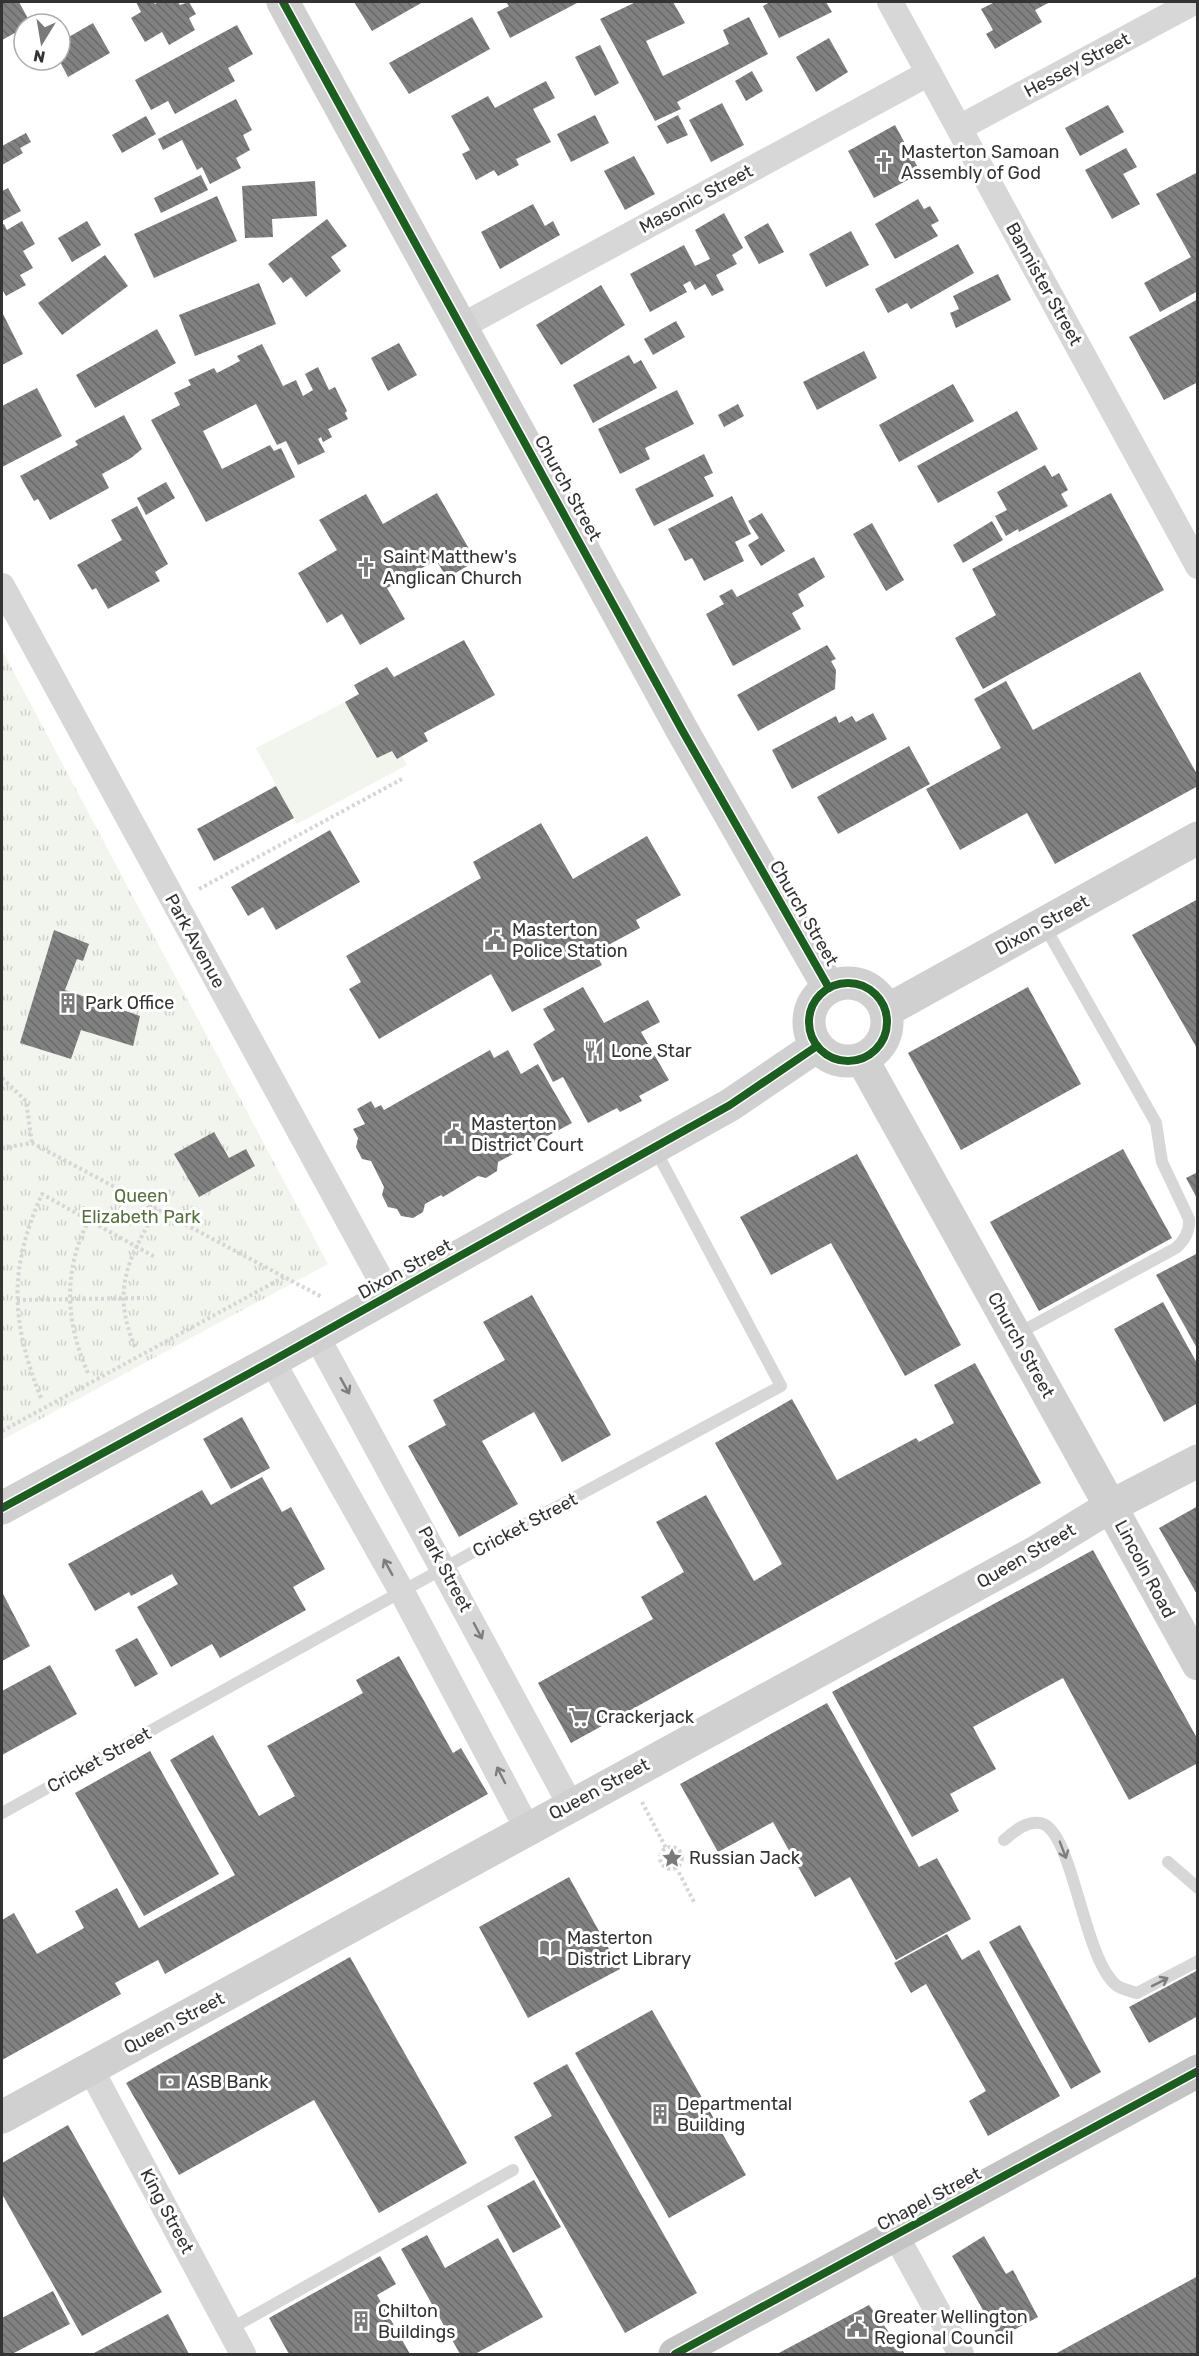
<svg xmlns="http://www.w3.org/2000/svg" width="1199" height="2356" viewBox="0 0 1199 2356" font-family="Rubik,sans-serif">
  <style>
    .green { fill: #f1f5ed }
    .park { fill: url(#park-tufts) }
    .building { fill: url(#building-back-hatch) }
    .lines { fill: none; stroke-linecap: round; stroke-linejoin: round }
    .path { stroke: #d6d6d6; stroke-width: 4; stroke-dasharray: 3 3; stroke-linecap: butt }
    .lane { stroke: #d7d7d7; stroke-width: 12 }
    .street { stroke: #d7d7d7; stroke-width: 26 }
    .secondary { stroke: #d0d0d0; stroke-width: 33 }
    .highway { stroke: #c4c4c4; stroke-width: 33 }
    .cycleway-casing { stroke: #fff; stroke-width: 11 }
    .cycleway { stroke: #1b5e20; stroke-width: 8 }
    .oneway { stroke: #7d7d7d }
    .labels { text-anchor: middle; stroke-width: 6; stroke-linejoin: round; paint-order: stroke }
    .street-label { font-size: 18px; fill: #333; stroke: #fff }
    .poi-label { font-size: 18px; fill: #333; stroke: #fff; text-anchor: start }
    .park-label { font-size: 18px; fill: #56703f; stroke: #fff }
  </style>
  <defs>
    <pattern id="park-tufts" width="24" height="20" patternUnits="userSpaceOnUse" patternTransform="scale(1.5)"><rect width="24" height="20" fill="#f1f5ed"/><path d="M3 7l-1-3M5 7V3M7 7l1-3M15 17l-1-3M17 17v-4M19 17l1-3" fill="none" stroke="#cfd2cc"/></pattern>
    <pattern id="building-back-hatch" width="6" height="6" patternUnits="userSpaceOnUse" patternTransform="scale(1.5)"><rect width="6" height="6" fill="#818181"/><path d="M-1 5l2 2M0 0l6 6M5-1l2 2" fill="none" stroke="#6a6a6a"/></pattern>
  </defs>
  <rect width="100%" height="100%" fill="#fff"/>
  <!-- green -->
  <path class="green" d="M345,702L377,758L392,751L397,759L402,756L407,765L297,824L256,748Z"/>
  <!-- park -->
  <path class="park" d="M2,650L328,1264L2,1440Z"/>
  <!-- building -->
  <g class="building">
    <path d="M2,2H19L31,24H24V28L2,40Z"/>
    <path d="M136,2H153L155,4L159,2H178L180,5L189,2L196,14L189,18L195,30L169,45L162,32L145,42L131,18L141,12Z"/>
    <path d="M354,2H423L372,31Z"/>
    <path d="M506,2H579L510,38L497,12L509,6Z"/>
    <path d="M636,2H673L685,23L646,41L663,76L729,44L723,30L749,17L768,54L677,102L681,109L655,121L600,19Z"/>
    <path d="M770,2H826L832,12L779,38L763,6Z"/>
    <path d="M995,2H1050L1035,10L1042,22L995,49L986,34L993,30L981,9Z"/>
    <path d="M472,17L490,49L409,94L389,63Z"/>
    <path d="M93,23L110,53L68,77L59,60L60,42Z"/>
    <path d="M237,25L253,54L228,68L235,81L175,114L168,101L151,110L135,80Z"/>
    <path d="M829,38L848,72L816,92L796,57Z"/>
    <path d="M600,45L619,83L595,96L575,57Z"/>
    <path d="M752,71L763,91L746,101L735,81Z"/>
    <path d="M546,81L555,98L533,109L551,142L516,159L519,165L498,176L494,170L476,180L462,154L470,150L451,116L488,96L495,108Z"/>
    <path d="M236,99L252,130L243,135L250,150L236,158L241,168L210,184L202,167L197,170L182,140L163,150L158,139Z"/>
    <path d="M722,103L744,145L711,162L689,120Z"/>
    <path d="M1108,105L1124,132L1080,156L1065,128Z"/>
    <path d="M595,115L609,143L571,162L557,134Z"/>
    <path d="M678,115L688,135L667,144L657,126Z"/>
    <path d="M146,116L156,134L122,153L112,135Z"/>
    <path d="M895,125L921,173L874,198L848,151Z"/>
    <path d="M26,133L31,142L20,148L23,153L2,165V146Z"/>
    <path d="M1126,148L1137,167L1123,174L1140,204L1112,219L1085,170Z"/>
    <path d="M634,156L655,194L625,210L604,171Z"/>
    <path d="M1198,172V291L1160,312L1144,283L1191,257L1156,194Z"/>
    <path d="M201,175L208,190L161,213L154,198Z"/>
    <path d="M315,181L317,216L272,219L273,237L245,238L242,186Z"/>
    <path d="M8,188L21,211L2,221V191Z"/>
    <path d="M217,196L237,241L154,278L134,234Z"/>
    <path d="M918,199L924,209L930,206L939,221L931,225L938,236L895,259L875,224Z"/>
    <path d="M533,204L545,226L553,221L560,235L500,269L481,232Z"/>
    <path d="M724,213L743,248L732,255L737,264L716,275L724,290L712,296L705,284L695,290L690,281L683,285L687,292L650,312L630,274L684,245L695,266L710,259L695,230Z"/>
    <path d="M327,219L347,246L331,257L341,271L306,297L291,277L283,283L268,264Z"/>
    <path d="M22,221L35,244L23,251L33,268L20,275L26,285L6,296L2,289V225L4,224L7,230Z"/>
    <path d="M87,221L101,245L72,262L58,238Z"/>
    <path d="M768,223L784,252L759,264L744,237Z"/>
    <path d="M851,231L869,265L826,287L809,254Z"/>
    <path d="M958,244L974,273L911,309L907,303L888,313L875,289Z"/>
    <path d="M105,255L128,286L62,335L38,303Z"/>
    <path d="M998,274L1011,300L956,328L950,313L959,309L953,296Z"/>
    <path d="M259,283L276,324L195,356L179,315Z"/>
    <path d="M601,285L625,325L561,365L536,325Z"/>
    <path d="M1198,299V382L1164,400L1129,337Z"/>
    <path d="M2,312L23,354L2,365Z"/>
    <path d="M676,321L685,337L653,355L644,339Z"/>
    <path d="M157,329L176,363L95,408L76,375Z"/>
    <path d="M399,343L417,375L388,391L371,358Z"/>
    <path d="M262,344L283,386L296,380L303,396L313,390L305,374L318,367L329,390L335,387L347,411L345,413L348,419L328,429L332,437L323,442L321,437L318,439L325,452L298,465L286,441L277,445L256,404L203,431L222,469L270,445L274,451L281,448L295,477L206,522L151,420L180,405L174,393L191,385L188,380L214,368L217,373L240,361L237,356Z"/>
    <path d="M864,351L877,378L817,410L803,382Z"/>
    <path d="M629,355L634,364L641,360L657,388L593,423L573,385Z"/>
    <path d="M953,384L974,421L899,462L879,425Z"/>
    <path d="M37,388L62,436L2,467V406Z"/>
    <path d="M677,390L694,424L645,448L650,459L620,474L598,429Z"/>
    <path d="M738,404L744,416L724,427L718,415Z"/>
    <path d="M1017,411L1038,449L938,503L917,466Z"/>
    <path d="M124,415L142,449L131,458L102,474L109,488L50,520L38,499L34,501L20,476L78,445L75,441Z"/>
    <path d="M704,454L713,473L704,477L714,496L654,526L635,489Z"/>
    <path d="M1045,465L1052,477L1059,473L1068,490L1061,494L1068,506L1019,532L1018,529L1006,536L995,516L1007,510L997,492Z"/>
    <path d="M166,482L175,498L146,515L137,498Z"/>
    <path d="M437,493L476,561L447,578L436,560L387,588L405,619L360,645L342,614L327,623L298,573L337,550L319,520L366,494L383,524Z"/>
    <path d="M1111,493L1164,590L983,689L955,638L996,615L972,569Z"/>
    <path d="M732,496L751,534L735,542L744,561L704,581L692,558L685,561L668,529Z"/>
    <path d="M137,506L168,564L155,572L160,581L108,609L96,588L92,590L77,565L122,540L111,520Z"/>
    <path d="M762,513L785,551L761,566L748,545L759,538L748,521Z"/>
    <path d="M992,521L1003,540L963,563L953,545Z"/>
    <path d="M872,523L904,580L886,591L853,534Z"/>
    <path d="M814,557L825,577L798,594L804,606L792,613L801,629L733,666L706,614L724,604L719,596L732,589L737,597Z"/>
    <path d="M464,640L495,695L424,733L428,741L397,759L392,751L377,758L345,702L359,694L354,685L387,667L394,677Z"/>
    <path d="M827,645L836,659L831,661L836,670L835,689L758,731L737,695Z"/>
    <path d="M1140,672L1198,776V786L1055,864L1027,813L960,850L926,789L1001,748L974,699L1006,681L1033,730Z"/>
    <path d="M873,713L887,739L792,789L772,750L836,716L839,723L852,716L856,722Z"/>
    <path d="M909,746L930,784L838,834L817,797Z"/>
    <path d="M276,786L294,818L214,861L197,829Z"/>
    <path d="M541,823L573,879L647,836L681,895L636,920L640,928L595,952L602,965L512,1012L491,974L379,1039L349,989L361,982L346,956L481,878L473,862Z"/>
    <path d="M330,830L360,882L276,930L263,907L248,916L231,887Z"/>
    <path d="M1198,899V1050L1132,935Z"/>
    <path d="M54,930L89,944L83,961L77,959L65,990L140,1016L133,1046L81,1030L71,1059L20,1043Z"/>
    <path d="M583,987L604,1023L648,1000L660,1022L641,1032L669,1080L639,1096L642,1101L620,1112L617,1108L588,1123L563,1077L553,1082L533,1044L555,1030L543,1009Z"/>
    <path d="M1028,987L1081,1084L961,1150L908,1053Z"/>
    <path d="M490,1050L494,1058L508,1050L521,1074L538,1064L572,1123L498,1162L497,1171L486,1178L478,1176L443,1197L441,1195L425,1204L423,1212L413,1218L401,1216L397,1209L388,1207L382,1195L384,1187L371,1161L362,1159L356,1147L358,1138L353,1129L365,1124L357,1109L371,1101L375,1108L381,1105L384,1110Z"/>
    <path d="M214,1132L229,1158L246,1149L255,1166L199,1197L174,1154Z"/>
    <path d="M1123,1149L1172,1238L1039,1311L990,1222Z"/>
    <path d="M857,1154L961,1345L905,1376L831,1243L771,1275L740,1217Z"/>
    <path d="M1198,1172V1200L1186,1178Z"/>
    <path d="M1198,1253V1350L1156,1275Z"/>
    <path d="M532,1295L611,1435L562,1462L534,1412L482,1441L518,1504L459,1537L408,1446L446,1425L433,1400L505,1360L483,1322Z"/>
    <path d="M1163,1302L1198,1365V1403L1164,1422L1114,1329Z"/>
    <path d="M975,1363L1041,1483L571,1743L538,1683L653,1619L641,1597L684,1572L656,1522L706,1495L754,1581L782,1564L715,1443L792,1399L837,1480L916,1438L919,1442L954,1423L934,1385Z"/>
    <path d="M242,1417L270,1468L231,1489L203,1439Z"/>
    <path d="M262,1477L282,1512L291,1507L325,1569L293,1587L306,1610L220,1658L212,1644L171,1667L137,1607L178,1584L172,1574L131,1596L129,1592L95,1611L68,1564L202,1490L211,1505Z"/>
    <path d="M1198,1506V1596L1159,1528Z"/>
    <path d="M1093,1550L1198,1740V1763L1129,1800L1063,1678L973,1727L996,1769L950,1794L959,1811L912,1837L832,1692Z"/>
    <path d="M2,1592L30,1646L2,1661Z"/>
    <path d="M137,1638L158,1674L135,1687L115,1650Z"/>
    <path d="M399,1656L453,1753L461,1748L488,1794L165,1974L158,1960L115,1983L121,1994L2,2060V1920L14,1913L37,1954L84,1928L75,1911L117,1888L139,1928L235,1875L170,1760L213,1735L259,1816L295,1796L267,1746L363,1693L356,1680Z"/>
    <path d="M50,1665L77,1714L2,1755V1691Z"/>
    <path d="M827,1703L919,1867L937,1858L971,1919L896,1960L850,1877L815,1897L773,1822L718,1852L680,1784Z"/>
    <path d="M150,1751L219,1874L144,1916L75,1793Z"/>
    <path d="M569,1877L620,1969L528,2018L479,1927Z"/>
    <path d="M1020,1925L1101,2072L1071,2089L989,1942Z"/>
    <path d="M947,1934L962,1960L979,1950L1060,2096L988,2136L969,2101L986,2091L926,1984L911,1993L894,1963Z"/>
    <path d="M350,1957L467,2163L379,2213L314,2100L179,2175L126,2083Z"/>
    <path d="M1198,1970V2016L1149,2043L1129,2007Z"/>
    <path d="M652,2010L746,2175L669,2218L575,2053Z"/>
    <path d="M567,2064L697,2293L625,2333L514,2137L552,2116L533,2083Z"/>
    <path d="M68,2125L162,2292L82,2336L2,2194V2163Z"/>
    <path d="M534,2180L561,2227L513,2253L487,2206Z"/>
    <path d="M427,2235L445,2268L498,2238L543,2317L475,2354H460L401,2249Z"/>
    <path d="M984,2236L1006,2274L1013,2270L1038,2317L999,2338L952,2256Z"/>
    <path d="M380,2256L396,2284L377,2295L410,2354H289L269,2318Z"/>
    <path d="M1198,2276V2354H1055Z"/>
    <path d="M53,2291L70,2324L12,2354H2V2318Z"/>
    <path d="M869,2305L905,2354H777Z"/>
    <path d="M168,2314L189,2354H92Z"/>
  </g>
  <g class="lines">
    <!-- path -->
    <g class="path">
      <path d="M199,889L402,779"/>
      <path d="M2,1078L26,1101L32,1143"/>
      <path d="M2,1148L32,1143L322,1297"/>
      <path d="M17,1300L144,1298"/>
      <path d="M135,1347C111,1290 128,1259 157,1209"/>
      <path d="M88,1373C65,1322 63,1269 89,1220"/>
      <path d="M41,1398C11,1322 8,1270 42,1194L155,1257"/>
      <path d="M2,1431L284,1277"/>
      <path d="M642,1802L666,1848"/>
      <circle cx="671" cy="1858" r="11"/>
      <path d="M676,1867L694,1902"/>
    </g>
    <!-- lane -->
    <g class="lane">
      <path d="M1015,1335L1176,1248C1185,1240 1190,1231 1189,1219L1162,1162L1156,1123L1044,925"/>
      <path d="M2,1813L464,1557L781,1386L655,1149"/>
      <path d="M1004,1840C1014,1832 1025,1821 1040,1823C1073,1828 1082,1956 1116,1985C1121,1989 1130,1991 1137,1993L1198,1961"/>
      <path d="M1168,1862L1198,1888"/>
      <path d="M230,2329L513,2170"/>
    </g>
    <!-- street -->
    <g class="street">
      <path d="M890,2L1198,566"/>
      <path d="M959,128L1194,2"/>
      <path d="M462,326L929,73"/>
      <path d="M2,586L389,1295"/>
      <path d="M316,1335L570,1804"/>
      <path d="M272,1361L402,1592L527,1828"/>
      <path d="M90,2068L243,2354"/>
      <path d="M895,2234L961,2354"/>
    </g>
    <!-- secondary -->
    <g class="secondary">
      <path d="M283,2L682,730L829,988"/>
      <circle cx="848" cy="1022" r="39"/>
      <path d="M886,1011L1198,838"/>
      <path d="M862,1059L1198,1664"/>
      <path d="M2,1508L272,1361L730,1105L817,1046"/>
      <path d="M2,2117L1036,1552L1111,1506L1198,1461"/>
    </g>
    <!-- highway -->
    <path class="highway" d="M675,2354L1198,2071"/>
    <!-- cycleway casing -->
    <g class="cycleway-casing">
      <g id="cycleway">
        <path d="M283,2L682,730L829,988"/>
        <circle cx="848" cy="1022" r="39"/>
        <path d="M2,1508L272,1361L730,1105L817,1046"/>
        <path d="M675,2354L1198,2071"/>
      </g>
    </g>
    <!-- cycleway -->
    <use href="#cycleway" class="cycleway"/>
  </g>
  <!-- one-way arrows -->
  <defs><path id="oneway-shaft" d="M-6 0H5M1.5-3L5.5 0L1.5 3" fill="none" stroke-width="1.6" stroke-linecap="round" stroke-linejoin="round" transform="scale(1.5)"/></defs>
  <g class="oneway">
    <use href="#oneway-shaft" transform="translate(345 1386) rotate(61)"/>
    <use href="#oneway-shaft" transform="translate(388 1567) rotate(-119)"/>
    <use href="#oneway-shaft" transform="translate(478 1631) rotate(62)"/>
    <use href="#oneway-shaft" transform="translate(501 1775) rotate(-117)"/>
    <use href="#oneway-shaft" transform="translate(1063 1850) rotate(69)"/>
    <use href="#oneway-shaft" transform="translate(1160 1982) rotate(-27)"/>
  </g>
  <!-- icons -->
  <defs>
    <g id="church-bare" transform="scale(1.62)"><path d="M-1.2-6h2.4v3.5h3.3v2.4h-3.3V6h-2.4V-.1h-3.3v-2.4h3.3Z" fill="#7a7a7a" stroke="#fff" stroke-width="2.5" paint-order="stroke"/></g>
    <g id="civic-bare" transform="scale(1.62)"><path d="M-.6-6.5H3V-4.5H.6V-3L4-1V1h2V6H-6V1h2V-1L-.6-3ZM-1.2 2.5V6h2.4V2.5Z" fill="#7a7a7a" stroke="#fff" stroke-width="2.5" paint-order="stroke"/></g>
    <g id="building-bare" transform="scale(1.62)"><path d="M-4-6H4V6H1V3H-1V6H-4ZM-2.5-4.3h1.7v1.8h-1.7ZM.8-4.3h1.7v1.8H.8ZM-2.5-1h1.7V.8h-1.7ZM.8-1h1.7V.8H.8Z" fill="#7a7a7a" stroke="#fff" stroke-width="2.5" paint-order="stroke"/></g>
    <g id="restaurant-bare" transform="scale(1.62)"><path d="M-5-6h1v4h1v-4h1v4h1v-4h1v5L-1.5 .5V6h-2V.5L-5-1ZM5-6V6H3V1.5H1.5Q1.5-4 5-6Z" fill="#7a7a7a" stroke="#fff" stroke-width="2.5" paint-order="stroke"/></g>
    <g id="supermarket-bare" transform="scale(1.62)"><path d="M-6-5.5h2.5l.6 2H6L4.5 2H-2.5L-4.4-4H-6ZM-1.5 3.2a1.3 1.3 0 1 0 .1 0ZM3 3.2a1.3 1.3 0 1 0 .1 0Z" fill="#7a7a7a" stroke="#fff" stroke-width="2.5" paint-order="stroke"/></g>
    <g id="sight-bare" transform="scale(1.62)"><path d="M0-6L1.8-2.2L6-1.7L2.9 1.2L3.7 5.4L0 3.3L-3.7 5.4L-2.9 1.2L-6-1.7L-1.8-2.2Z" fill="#7a7a7a" stroke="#fff" stroke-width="2.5" paint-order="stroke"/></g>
    <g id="library-bare" transform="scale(1.62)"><path d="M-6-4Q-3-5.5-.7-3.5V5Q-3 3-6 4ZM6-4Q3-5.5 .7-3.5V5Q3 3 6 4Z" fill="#7a7a7a" stroke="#fff" stroke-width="2.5" paint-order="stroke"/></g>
    <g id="bank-bare" transform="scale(1.62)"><path d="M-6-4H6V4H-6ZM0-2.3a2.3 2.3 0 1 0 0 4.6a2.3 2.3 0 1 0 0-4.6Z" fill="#7a7a7a" stroke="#fff" stroke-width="2.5" paint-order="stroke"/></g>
  </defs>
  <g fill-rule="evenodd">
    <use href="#church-bare" x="884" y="162"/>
    <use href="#church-bare" x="366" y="567"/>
    <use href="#civic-bare" x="495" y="940"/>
    <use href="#building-bare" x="68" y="1003"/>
    <use href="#restaurant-bare" x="594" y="1051"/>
    <use href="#civic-bare" x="454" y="1134"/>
    <use href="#supermarket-bare" x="579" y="1717"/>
    <use href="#sight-bare" x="672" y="1858"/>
    <use href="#library-bare" x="550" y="1948"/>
    <use href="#bank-bare" x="170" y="2082"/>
    <use href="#building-bare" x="660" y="2114"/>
    <use href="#building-bare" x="361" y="2321"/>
    <use href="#civic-bare" x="857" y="2327"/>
  </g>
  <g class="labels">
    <!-- street labels -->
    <g class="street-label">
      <text transform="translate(1077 65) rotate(-28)" y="6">Hessey Street</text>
      <text transform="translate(696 199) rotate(-28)" y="6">Masonic Street</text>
      <text transform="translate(1044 284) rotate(61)" y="6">Bannister Street</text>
      <text transform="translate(568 488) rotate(61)" y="6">Church Street</text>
      <text transform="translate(804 913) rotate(60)" y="6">Church Street</text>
      <text transform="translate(1042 925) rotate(-29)" y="6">Dixon Street</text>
      <text transform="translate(195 941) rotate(61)" y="6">Park Avenue</text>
      <text transform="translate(405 1269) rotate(-29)" y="6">Dixon Street</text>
      <text transform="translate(1021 1345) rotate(61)" y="6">Church Street</text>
      <text transform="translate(525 1525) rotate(-28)" y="6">Cricket Street</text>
      <text transform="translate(1026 1556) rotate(-30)" y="6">Queen Street</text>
      <text transform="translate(445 1569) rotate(62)" y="6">Park Street</text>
      <text transform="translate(1145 1569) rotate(62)" y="6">Lincoln Road</text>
      <text transform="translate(99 1760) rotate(-29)" y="6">Cricket Street</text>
      <text transform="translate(599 1789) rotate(-28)" y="6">Queen Street</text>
      <text transform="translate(174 2023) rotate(-28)" y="6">Queen Street</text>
      <text transform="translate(929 2199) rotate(-28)" y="6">Chapel Street</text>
      <text transform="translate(167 2211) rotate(62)" y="6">King Street</text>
    </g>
    <!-- poi labels -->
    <g class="poi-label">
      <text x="901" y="158">Masterton Samoan<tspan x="901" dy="21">Assembly of God</tspan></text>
      <text x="383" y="563">Saint Matthew's<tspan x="383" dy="21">Anglican Church</tspan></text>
      <text x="512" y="936">Masterton<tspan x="512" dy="21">Police Station</tspan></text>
      <text x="85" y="1009">Park Office</text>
      <text x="611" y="1057">Lone Star</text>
      <text x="471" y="1130">Masterton<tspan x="471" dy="21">District Court</tspan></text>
      <text x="596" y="1723">Crackerjack</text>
      <text x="689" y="1864">Russian Jack</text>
      <text x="567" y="1944">Masterton<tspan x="567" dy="21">District Library</tspan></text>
      <text x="187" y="2088">ASB Bank</text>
      <text x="677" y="2110">Departmental<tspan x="677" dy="21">Building</tspan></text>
      <text x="378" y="2317">Chilton<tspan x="378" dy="21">Buildings</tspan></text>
      <text x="874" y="2323">Greater Wellington<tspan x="874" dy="21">Regional Council</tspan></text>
    </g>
    <!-- park labels -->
    <g class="park-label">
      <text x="141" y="1202">Queen<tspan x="141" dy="21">Elizabeth Park</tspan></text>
    </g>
  </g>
  <!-- border -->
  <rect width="1199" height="2356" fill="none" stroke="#333333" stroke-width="6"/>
  <!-- north arrow -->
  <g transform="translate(42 42) rotate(191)"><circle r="28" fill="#ffffff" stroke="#adadad" stroke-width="1.5"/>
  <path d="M0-4.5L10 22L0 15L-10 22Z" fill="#7a7a7a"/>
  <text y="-9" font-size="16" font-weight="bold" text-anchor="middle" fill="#333333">N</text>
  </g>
</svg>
